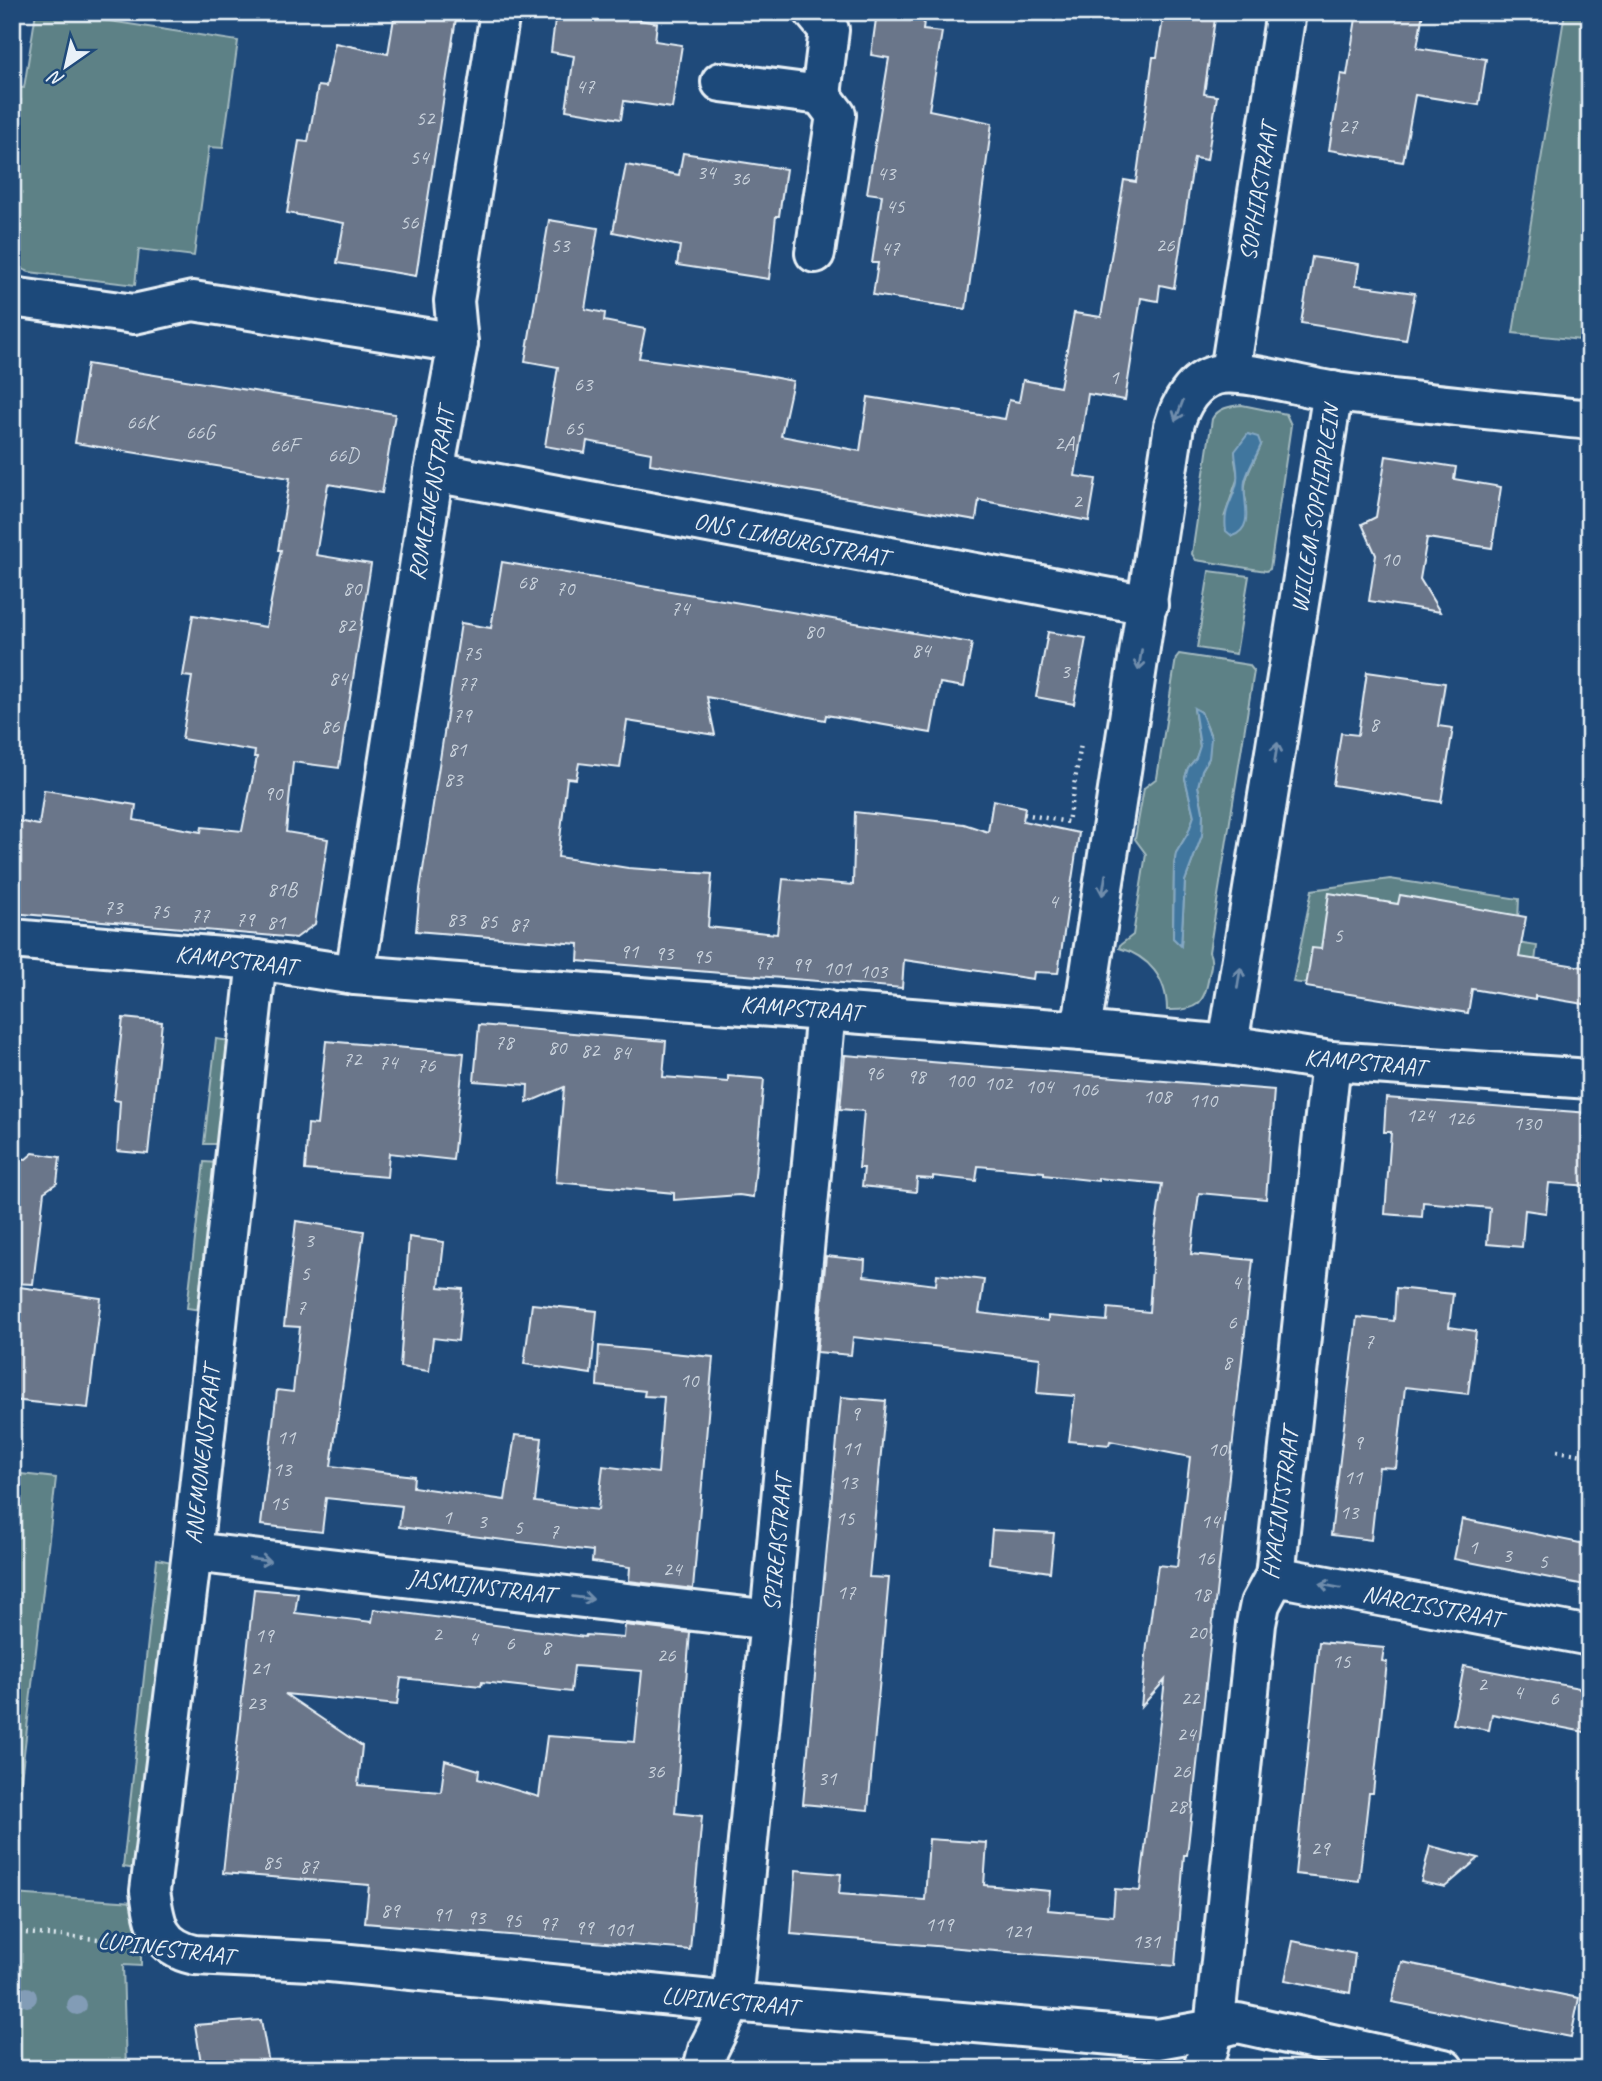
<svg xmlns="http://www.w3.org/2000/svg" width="1602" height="2081" viewBox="0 0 1602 2081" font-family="Caveat,sans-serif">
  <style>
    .green { fill: #5d8186; stroke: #a2b9bf; stroke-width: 2; fill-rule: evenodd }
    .water { fill: #41769e; stroke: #84a7c2; stroke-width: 2 }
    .building { fill: #6b768a; stroke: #e8f1f8; stroke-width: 2; fill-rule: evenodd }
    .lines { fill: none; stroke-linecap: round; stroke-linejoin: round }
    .minor-casing { stroke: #e8f1f8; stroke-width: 44 }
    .path { stroke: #e8f1f8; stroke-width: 4.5; stroke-dasharray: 2 5; stroke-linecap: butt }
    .minor { stroke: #1f4a7a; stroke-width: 38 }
    .tree { fill: #829cb6 }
    .oneway { stroke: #6f8dac }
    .labels { text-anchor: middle; stroke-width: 6; stroke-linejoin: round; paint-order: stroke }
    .number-label { font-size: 21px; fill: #c9d2dc }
    .street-label { font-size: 24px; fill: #e8f1f8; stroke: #1f4a7a }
  </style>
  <rect width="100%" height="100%" fill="#1f4a7a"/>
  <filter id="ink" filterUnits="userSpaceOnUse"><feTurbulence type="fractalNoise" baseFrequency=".0143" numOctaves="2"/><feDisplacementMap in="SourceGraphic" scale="14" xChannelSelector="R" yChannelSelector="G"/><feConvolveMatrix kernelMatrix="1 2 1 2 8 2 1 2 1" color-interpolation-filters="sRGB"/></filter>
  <g filter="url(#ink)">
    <!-- green -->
    <g class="green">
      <path d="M36,12H52L238,41L223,148L209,147L194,256L139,249L135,285L29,272L22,269L14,258L12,167L21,100L12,98V87L24,88Z"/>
      <path d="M1565,12H1590V341L1513,333Z"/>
      <path d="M1242,405L1286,414L1291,425L1270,569L1266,571L1196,560L1192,554L1212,419C1218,408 1230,406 1242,405ZM1261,445C1254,464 1240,480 1246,501L1225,515L1238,477L1235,460Z"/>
      <path d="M1209,571L1249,576L1236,654L1197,648Z"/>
      <path d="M1179,654L1249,665L1254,671L1209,952C1213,960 1211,967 1209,975C1205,1004 1197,1011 1167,1010C1167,979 1149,956 1119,948L1120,945L1133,935L1146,854L1135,839L1144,788L1157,778L1176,658ZM1194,709L1201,712L1210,734L1209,758L1202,770L1198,786L1203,812L1202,835L1185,881L1181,945L1173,938L1174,866L1176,853L1188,833L1194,816L1185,778L1188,768L1196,758L1200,747Z"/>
      <path d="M1390,879L1519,899L1517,943L1537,946L1531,992L1465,982L1458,1006L1293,982L1312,890Z"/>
      <path d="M216,1039L231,1041L220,1144H204Z"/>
      <path d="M204,1162L218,1163L201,1310L187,1308Z"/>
      <path d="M12,1473L56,1478L12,1857Z"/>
      <path d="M157,1559L172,1562L136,1869L123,1867Z"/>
      <path d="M12,1894L135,1902L138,1926L135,1933L144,1953L141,1954V1966L123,1965L126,2069H12Z"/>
    </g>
    <!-- water -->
    <g class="water">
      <path d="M1248,434L1258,437L1261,445C1256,457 1248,469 1245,481C1241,498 1257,528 1232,536L1226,531C1223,510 1231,504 1236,486C1240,474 1235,463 1235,451Z"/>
      <path d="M1194,708L1201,712L1211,738L1209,758L1202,770L1198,786L1203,812L1202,835L1185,881L1181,946L1173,938L1174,866L1176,853L1188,833L1194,816L1185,778L1188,768L1196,758L1200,746Z"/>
    </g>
    <!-- building -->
    <g class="building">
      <path d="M395,12H457L416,276L337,263L344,223L287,213L299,141L308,142L318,86L326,87L335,43L388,54Z"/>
      <path d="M556,12H616L615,16L657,23L655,41L682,45L672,108L624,101L621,119L566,110L574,56L551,52Z"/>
      <path d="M877,12H925L923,30L942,32L929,110L992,123L966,309L873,295L878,263H872L882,195L867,193L889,58L871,55Z"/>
      <path d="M1164,12H1216L1204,94L1217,96L1207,160L1194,158L1174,288L1160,285L1158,301L1141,298L1125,400L1088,394L1075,476L1096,479L1089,521L979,500L976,520L650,464L651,453L587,441L585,453L545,446L558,367L525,361L549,220L598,228L585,309L605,313L604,321L645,329L639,358L756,374L793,381L781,436L860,451L868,397L1005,419L1009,400L1019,402L1023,380L1060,387L1074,313L1101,317L1124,180L1136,182L1153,57H1157Z"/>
      <path d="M1357,12H1423L1417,48L1486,59L1479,105L1415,95L1403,162L1329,150L1341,74L1347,75Z"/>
      <path d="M683,153L786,169L779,216H776L769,279L677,265L680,246L613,232L626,165L679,175Z"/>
      <path d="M1312,257L1359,264L1356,285L1415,293L1406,340L1301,323Z"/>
      <path d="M87,364L395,414L382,493L328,484L316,555L371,564L339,768L293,762L286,832L328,839L315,924L296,938L12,913V820L39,825L44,790L136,805L134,820L201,832L202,827L242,831L257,757H254L255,751L182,739L192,677L183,676L193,615L266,627L281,550H278L290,478L75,443Z"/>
      <path d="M1386,456L1456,467L1454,479L1501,487L1492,548L1427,538L1420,579L1440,612L1369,601L1376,555L1362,524L1376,517Z"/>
      <path d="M502,562L972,643L964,687L940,683L931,733L826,715L825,720L707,697L715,735L627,721L620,768L579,763L576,779L567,778L558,857L628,868L712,874L708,927L777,934L783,879L853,885L855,812L964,824L988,832L993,800L1025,807L1023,821L1079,833L1058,973L1034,972L1033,979L904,960L902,988L578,961L579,944L416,931L420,889L461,623L491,628Z"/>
      <path d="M1048,632L1086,638L1074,704L1036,697Z"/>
      <path d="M1367,672L1445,683L1438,726L1453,728L1441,802L1333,785L1341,733L1358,735Z"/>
      <path d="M1329,893L1398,904L1400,895L1526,917L1519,957L1590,968V1005L1535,996V1000L1472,989L1468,1013L1306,987L1312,948L1321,949Z"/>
      <path d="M123,1018L162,1022L148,1154L117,1151L120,1101L114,1100Z"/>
      <path d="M479,1025L666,1041L663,1077L728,1082V1076L764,1079L753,1197L739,1195L674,1200V1193L556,1182L564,1087L527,1103L528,1085L474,1081Z"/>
      <path d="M326,1041L464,1053L453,1160L389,1153L387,1177L305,1170L308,1124L317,1125Z"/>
      <path d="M845,1055L1274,1090L1266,1199L1199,1193L1191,1254L1253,1260L1187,1855H1184L1175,1966L791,1934L796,1870L841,1874L839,1894L925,1900L929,1839L987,1843L984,1885L1050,1891L1048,1910L1113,1916L1115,1889L1140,1891L1165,1680L1141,1707L1147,1645L1158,1565L1177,1567L1190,1457L1110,1441L1109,1445L1069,1441L1075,1396L1037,1393L1040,1358L853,1337L851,1355L817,1352L826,1256L865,1260L864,1276L936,1285L937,1274L984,1280L979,1313L1048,1321V1316L1107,1321L1108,1308L1149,1312L1154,1239L1162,1184L1098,1178V1181L1044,1175V1172L978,1166L976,1181L933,1176V1179L917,1178L916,1192L862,1186L864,1168H859L864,1111L840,1109Z"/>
      <path d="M1386,1098L1590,1113V1186L1549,1183L1546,1213L1525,1210L1522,1247L1487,1244L1490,1208L1423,1202L1422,1217L1385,1214L1391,1132H1384Z"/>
      <path d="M33,1153L60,1157L57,1183L44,1192L33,1284L12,1283V1157L26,1159Z"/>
      <path d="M296,1221L364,1231L331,1466L414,1476L413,1487L505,1500L515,1435L542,1438L535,1502L598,1510L603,1466L658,1473L664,1397L644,1396L645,1391L597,1386L599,1346L713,1357L693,1589L629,1581L630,1567L592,1562L593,1551L399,1527L402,1506L326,1498L322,1532L261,1525L277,1390L293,1392L300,1327L284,1326Z"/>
      <path d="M409,1237L444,1242L439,1287L463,1289L458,1341L433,1338L429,1371L400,1367Z"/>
      <path d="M12,1286L101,1298L88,1408L12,1400Z"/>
      <path d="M1396,1288L1453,1294L1449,1327L1476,1331L1468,1394L1405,1387L1396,1468L1379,1467L1371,1540L1331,1535L1357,1317L1394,1321Z"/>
      <path d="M532,1304L597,1311L591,1374L524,1364Z"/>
      <path d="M841,1397L886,1401L869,1577L889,1578L868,1810L803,1804Z"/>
      <path d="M1462,1519L1590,1545V1586L1454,1559Z"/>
      <path d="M992,1530L1054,1533L1050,1572L989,1563Z"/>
      <path d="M254,1589L298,1593L295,1613L372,1622L374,1609L585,1637L586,1635L624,1638L625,1625L690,1633L675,1813L702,1816L690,1950L365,1923L369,1885L223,1873ZM574,1666L642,1671L635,1742L547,1736L539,1797L478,1779L479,1770L445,1760L441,1792L358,1785L362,1746L285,1694L397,1705L401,1678L481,1686L482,1682L571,1692Z"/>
      <path d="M1319,1642L1384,1648L1382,1661L1387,1662L1373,1793H1369L1359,1881L1295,1874Z"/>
      <path d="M1464,1666L1590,1690V1733L1492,1714L1489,1730L1453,1724Z"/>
      <path d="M1430,1846L1479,1858L1445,1887L1421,1882Z"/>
      <path d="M1293,1941L1355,1954L1350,1993L1285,1980Z"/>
      <path d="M1402,1962L1579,1998L1571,2037L1392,2002Z"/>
      <path d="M261,2020L270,2069H202L195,2025Z"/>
    </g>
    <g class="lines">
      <!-- minor casing -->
      <g class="minor-casing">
        <g id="minor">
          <path d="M814,12L829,30L821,95L836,115L815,253"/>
          <path d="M721,82L821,95"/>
          <path d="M12,297L134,314L193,301L458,343"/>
          <path d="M1230,372L1286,12"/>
          <path d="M434,472L1148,605"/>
          <path d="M12,939L257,960L355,975L1081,1031L1228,1045L1331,1061L1590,1079"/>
          <path d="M257,960L192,1552L150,1891C155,1925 158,1947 195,1955L330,1962L732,2002L1158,2039L1214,2029L1238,2023L1444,2069"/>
          <path d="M355,975L434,472L458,343L454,301L500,12"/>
          <path d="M1081,1031L1174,426C1180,404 1193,381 1216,375C1242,368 1306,388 1336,392C1421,403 1505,411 1590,420"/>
          <path d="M1228,1045L1333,391"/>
          <path d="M192,1552L770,1620"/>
          <path d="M1275,1576L1590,1636"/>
          <path d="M703,2069L708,2050L732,2002L770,1620L826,1010"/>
          <path d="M1203,2069L1214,2029L1256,1624L1260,1604L1275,1576L1331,1061"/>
        </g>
      </g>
      <!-- path -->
      <g class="path">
        <path d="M1024,814L1068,822L1081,744"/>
        <path d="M1557,1451L1590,1456"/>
        <path d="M12,1932L123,1941"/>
      </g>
      <!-- minor -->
      <use href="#minor" class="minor"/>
    </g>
    <!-- trees -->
    <g class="tree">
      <circle cx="27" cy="1997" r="10"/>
      <circle cx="77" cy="2005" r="10"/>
    </g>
    <!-- one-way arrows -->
    <defs><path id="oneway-shaft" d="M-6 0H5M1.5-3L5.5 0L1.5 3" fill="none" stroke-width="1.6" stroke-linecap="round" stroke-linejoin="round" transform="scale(1.75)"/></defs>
    <g class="oneway">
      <use href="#oneway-shaft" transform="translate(1179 411) rotate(111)"/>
      <use href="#oneway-shaft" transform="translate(1140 660) rotate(99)"/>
      <use href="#oneway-shaft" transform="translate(1276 753) rotate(-81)"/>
      <use href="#oneway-shaft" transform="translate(1104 885) rotate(99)"/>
      <use href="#oneway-shaft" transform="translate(1239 978) rotate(-81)"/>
      <use href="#oneway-shaft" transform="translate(260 1560) rotate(7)"/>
      <use href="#oneway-shaft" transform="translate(1330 1586) rotate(-169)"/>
      <use href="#oneway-shaft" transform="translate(583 1598) rotate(7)"/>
    </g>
  </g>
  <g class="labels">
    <!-- number labels -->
    <g class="number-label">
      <text x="585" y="93">47</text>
      <text x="425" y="125">52</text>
      <text x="1348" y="133">27</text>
      <text x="419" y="164">54</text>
      <text x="706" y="179">34</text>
      <text x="886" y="180">43</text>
      <text x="740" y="185">36</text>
      <text x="895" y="213">45</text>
      <text x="409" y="229">56</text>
      <text x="560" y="252">53</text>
      <text x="1165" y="252">26</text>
      <text x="890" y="255">47</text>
      <text x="1114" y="384">1</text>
      <text x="583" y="391">63</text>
      <text x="141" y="429">66K</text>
      <text x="574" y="435">65</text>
      <text x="200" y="439">66G</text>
      <text x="1064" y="450">2A</text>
      <text x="284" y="452">66F</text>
      <text x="343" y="462">66D</text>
      <text x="1077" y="508">2</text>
      <text x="1390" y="566">10</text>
      <text x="527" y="589">68</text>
      <text x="352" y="595">80</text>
      <text x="565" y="595">70</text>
      <text x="680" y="615">74</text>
      <text x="346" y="632">82</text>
      <text x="814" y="638">80</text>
      <text x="921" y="657">84</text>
      <text x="472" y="660">75</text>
      <text x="1065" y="678">3</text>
      <text x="338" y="685">84</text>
      <text x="467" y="690">77</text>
      <text x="462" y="722">79</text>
      <text x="1374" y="731">8</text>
      <text x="330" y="733">86</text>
      <text x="457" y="756">81</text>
      <text x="453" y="786">83</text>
      <text x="273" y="800">90</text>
      <text x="282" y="896">81B</text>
      <text x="1053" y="908">4</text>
      <text x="113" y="914">73</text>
      <text x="160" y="918">75</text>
      <text x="200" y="922">77</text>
      <text x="245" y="926">79</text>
      <text x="456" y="926">83</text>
      <text x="488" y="928">85</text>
      <text x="276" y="929">81</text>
      <text x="519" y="931">87</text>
      <text x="1338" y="942">5</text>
      <text x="629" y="958">91</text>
      <text x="664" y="960">93</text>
      <text x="702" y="963">95</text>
      <text x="763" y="969">97</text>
      <text x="801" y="971">99</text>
      <text x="837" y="975">101</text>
      <text x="873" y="978">103</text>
      <text x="504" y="1049">78</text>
      <text x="557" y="1054">80</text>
      <text x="590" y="1057">82</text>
      <text x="621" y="1059">84</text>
      <text x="352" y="1066">72</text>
      <text x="388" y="1069">74</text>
      <text x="426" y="1072">76</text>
      <text x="874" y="1080">96</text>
      <text x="916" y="1083">98</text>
      <text x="960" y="1087">100</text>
      <text x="998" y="1090">102</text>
      <text x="1039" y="1093">104</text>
      <text x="1084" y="1096">106</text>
      <text x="1157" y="1103">108</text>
      <text x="1203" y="1107">110</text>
      <text x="1420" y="1122">124</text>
      <text x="1460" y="1125">126</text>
      <text x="1527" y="1130">130</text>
      <text x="309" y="1247">3</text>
      <text x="305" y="1280">5</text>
      <text x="1236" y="1289">4</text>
      <text x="301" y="1314">7</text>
      <text x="1232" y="1329">6</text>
      <text x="1369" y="1348">7</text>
      <text x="1227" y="1369">8</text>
      <text x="689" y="1387">10</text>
      <text x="855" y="1420">9</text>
      <text x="286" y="1444">11</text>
      <text x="1358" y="1449">9</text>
      <text x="851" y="1455">11</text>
      <text x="1217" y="1456">10</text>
      <text x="282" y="1476">13</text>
      <text x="1353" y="1484">11</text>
      <text x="848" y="1489">13</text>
      <text x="279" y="1510">15</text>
      <text x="1349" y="1519">13</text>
      <text x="447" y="1524">1</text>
      <text x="845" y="1525">15</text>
      <text x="482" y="1528">3</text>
      <text x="1210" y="1528">14</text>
      <text x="518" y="1534">5</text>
      <text x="554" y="1538">7</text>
      <text x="1473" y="1554">1</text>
      <text x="1507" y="1562">3</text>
      <text x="1205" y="1565">16</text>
      <text x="1543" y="1568">5</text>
      <text x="672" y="1576">24</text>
      <text x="846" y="1599">17</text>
      <text x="1201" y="1601">18</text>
      <text x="1197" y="1639">20</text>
      <text x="437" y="1641">2</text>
      <text x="264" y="1642">19</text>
      <text x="473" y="1645">4</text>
      <text x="510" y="1650">6</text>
      <text x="546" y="1654">8</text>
      <text x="666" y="1662">26</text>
      <text x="1341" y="1668">15</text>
      <text x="260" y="1675">21</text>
      <text x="1482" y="1691">2</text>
      <text x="1518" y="1699">4</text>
      <text x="1190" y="1705">22</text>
      <text x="1554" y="1705">6</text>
      <text x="256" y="1710">23</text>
      <text x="1186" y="1741">24</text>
      <text x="655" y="1778">36</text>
      <text x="1181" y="1778">26</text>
      <text x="827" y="1785">31</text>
      <text x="1177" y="1813">28</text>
      <text x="1320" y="1855">29</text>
      <text x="272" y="1869">85</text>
      <text x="309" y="1873">87</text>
      <text x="390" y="1917">89</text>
      <text x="442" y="1921">91</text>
      <text x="476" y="1924">93</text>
      <text x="512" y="1927">95</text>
      <text x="548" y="1930">97</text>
      <text x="939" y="1931">119</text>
      <text x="584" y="1934">99</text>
      <text x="619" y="1936">101</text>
      <text x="1017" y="1938">121</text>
      <text x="1146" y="1948">131</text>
    </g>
    <!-- street labels -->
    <g class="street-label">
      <text transform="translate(1258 192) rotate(-81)" y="8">SOPHIASTRAAT</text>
      <text transform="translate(431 494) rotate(-80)" y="8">ROMEINENSTRAAT</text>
      <text transform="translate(1315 509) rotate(-81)" y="8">WILLEM-SOPHIAPLEIN</text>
      <text transform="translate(791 539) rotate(11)" y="8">ONS LIMBURGSTRAAT</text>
      <text transform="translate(236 960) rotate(6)" y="8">KAMPSTRAAT</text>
      <text transform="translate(801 1008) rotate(4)" y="8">KAMPSTRAAT</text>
      <text transform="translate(1365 1062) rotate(5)" y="8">KAMPSTRAAT</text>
      <text transform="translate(202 1455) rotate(-84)" y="8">ANEMONENSTRAAT</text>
      <text transform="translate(1280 1504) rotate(-82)" y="8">HYACINTSTRAAT</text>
      <text transform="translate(777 1543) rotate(-85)" y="8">SPIREASTRAAT</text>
      <text transform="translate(481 1586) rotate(7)" y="8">JASMIJNSTRAAT</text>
      <text transform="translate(1432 1606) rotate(11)" y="8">NARCISSTRAAT</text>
      <text transform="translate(166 1948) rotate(7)" y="8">LUPINESTRAAT</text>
      <text transform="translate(730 2001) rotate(5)" y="8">LUPINESTRAAT</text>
    </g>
  </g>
  <!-- margin -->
  <rect width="1602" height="2081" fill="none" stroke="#1f4a7a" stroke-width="42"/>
  <rect x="21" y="21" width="1560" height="2039" fill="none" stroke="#e8f1f8" stroke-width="2.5" filter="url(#ink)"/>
  <!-- north arrow -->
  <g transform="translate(66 66) rotate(214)" stroke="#1f4a7a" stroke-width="5" paint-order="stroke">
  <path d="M0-5L12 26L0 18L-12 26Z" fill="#e8f1f8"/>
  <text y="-10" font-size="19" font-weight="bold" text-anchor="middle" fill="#e8f1f8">N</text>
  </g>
</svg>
